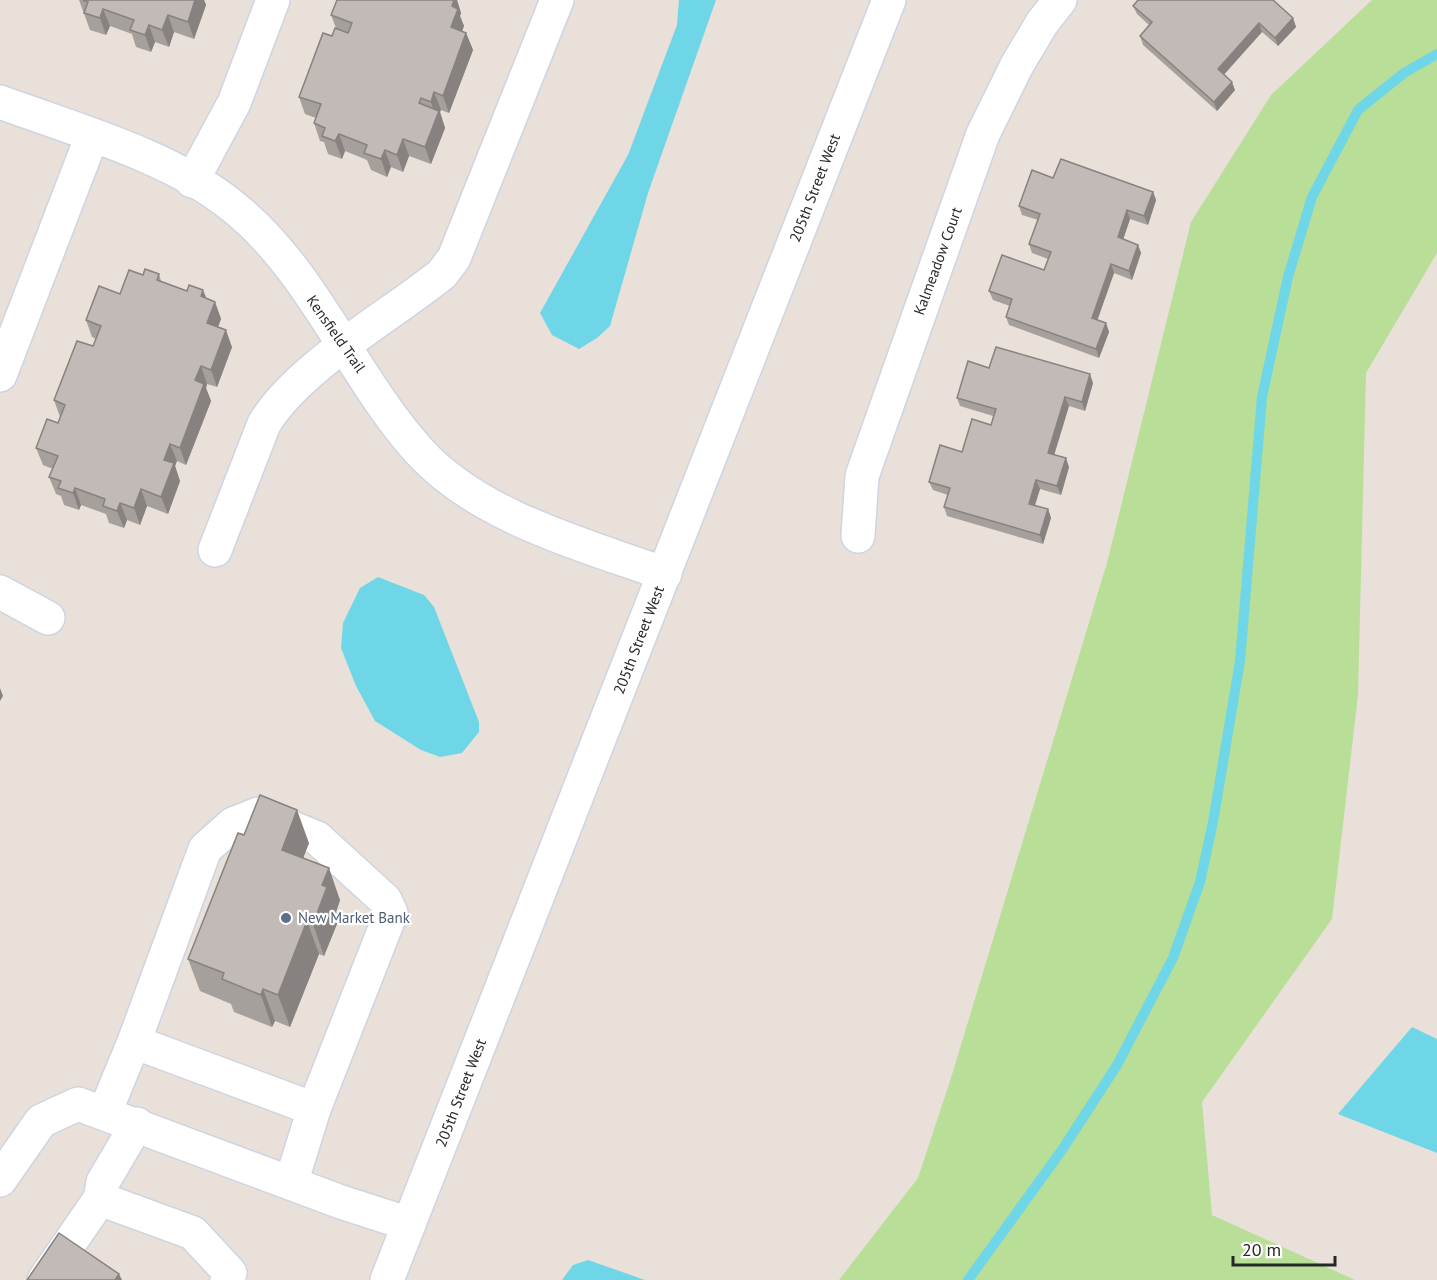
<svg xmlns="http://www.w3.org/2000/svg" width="1437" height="1280" viewBox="0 0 1437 1280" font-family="'PT Sans',sans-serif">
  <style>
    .green { fill: #b8de97 }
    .water { fill: #6fd6e8 }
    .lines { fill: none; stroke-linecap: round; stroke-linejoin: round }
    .stream { stroke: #6fd6e8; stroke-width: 10 }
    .minor-casing { stroke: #ced4e0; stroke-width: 36 }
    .minor { stroke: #fff; stroke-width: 33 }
    .wall { fill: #a6a09d }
    .shaded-wall { fill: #87827f }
    .building { fill: #c1bab6; stroke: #87827f; stroke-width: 1.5 }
    .service-dot { fill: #5c6f8a; stroke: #fff; stroke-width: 2 }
    .labels { text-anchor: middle; stroke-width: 4.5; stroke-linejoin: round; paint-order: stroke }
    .street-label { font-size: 15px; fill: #272727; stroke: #fff }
    .service-label { font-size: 15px; fill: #4e5e75; stroke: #fff; text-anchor: start }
  </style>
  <rect width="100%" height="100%" fill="#e9e0d9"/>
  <!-- green -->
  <path class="green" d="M1372,0H1437V253L1366,373L1358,695L1332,919L1202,1102L1212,1215L1355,1280H839L918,1178L951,1078L1107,563L1191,222L1271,95Z"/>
  <!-- water -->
  <g class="water">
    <path d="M679,0H716L648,193L610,326L597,338L579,349L552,335L540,313L628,155L677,25Z"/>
    <path d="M378,577L424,595L434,607L479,722V732L462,753L440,757L421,750L375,721L356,686L341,648L343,623L360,588Z"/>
    <path d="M1412,1027L1437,1039V1153L1338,1114Z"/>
    <path d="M588,1260L645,1280H562L573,1265Z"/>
  </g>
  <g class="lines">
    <!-- stream -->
    <path class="stream" d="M968,1280L1062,1150L1117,1065L1173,958L1200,882L1213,822L1240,661L1262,397L1288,277L1312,197L1358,110L1404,73L1437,54"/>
    <!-- minor casing -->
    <g class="minor-casing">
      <g id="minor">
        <path d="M0,102C73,129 170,156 231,205C313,269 351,376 420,452C479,517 585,545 665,574"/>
        <path d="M192,181L234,103L273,0"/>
        <path d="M0,375L92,136"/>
        <path d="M858,536L862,476L983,134L1017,65L1042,23L1060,0"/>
        <path d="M215,550L264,424C297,368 390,316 442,274L454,258L557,0"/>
        <path d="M0,592L48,618"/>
        <path d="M134,1042L205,849L233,824L258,814L317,838L385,900L391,913L314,1109"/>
        <path d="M105,1112L134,1042L314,1109L291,1183"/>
        <path d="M137,1124L103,1182L100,1199L193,1233L230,1273L227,1280"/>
        <path d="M0,1180L41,1121L78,1104L341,1202L409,1224"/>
        <path d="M44,1280L100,1199"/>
        <path d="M387,1280L889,0"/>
      </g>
    </g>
    <!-- minor -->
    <use href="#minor" class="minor"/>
  </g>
  <!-- wall -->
  <g class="wall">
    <path d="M79,0H204L206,5L194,39L174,32L169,47L155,42L151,52L136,47L132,34L110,26L106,35L90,30Z"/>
    <path d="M337,0H457L461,13L460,16L464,26L462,31L466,33L473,50L449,113L441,110L440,112L445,128L431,164L409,156L403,172L391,167L387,177L371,170L367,160L345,151L342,159L328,154L324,142L320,141L314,123L316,118L305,114L299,97L336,28L331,15Z"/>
    <path d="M1133,6L1293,18L1296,27L1278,46L1262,32L1224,74L1235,90L1217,111L1143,45L1140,36L1149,25L1137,14Z"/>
    <path d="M1053,178L1153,192L1156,200L1148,225L1130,219L1123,239L1138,245L1141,253L1132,280L1114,273L1097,320L1106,323L1109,332L1099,358L1009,325L1006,317L1010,306L993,300L989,291L1044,270L1048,259L1032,253L1029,244L1038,220L1022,215L1019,206Z"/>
    <path d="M159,274L161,281L215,302L221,319L218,327L232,347L217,387L207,384L206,388L211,401L186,465L177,461L175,466L180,481L168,514L147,506L140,525L127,520L124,528L109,523L106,514L81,505L79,510L64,505L61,496L56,494L49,477L53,469L43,465L36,448L58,423L60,417L54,400L93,346L96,339L92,337L86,320L143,275Z"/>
    <path d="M989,368L1093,383L1085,411L1069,406L1054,455L1069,467L1061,495L1040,489L1035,506L1048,509L1051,518L1043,544L947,516L944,507L948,495L933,490L929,482L991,425L993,416L960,406L957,398Z"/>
    <path d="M244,835L309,843L303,858L340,900L336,912L339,919L324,956L319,954L290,1027L275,1021L272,1027L234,1012L231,1004L200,991L188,959Z"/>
  </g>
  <!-- shaded-wall -->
  <g class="shaded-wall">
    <path d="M195,0H204L206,5L194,39L188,22Z"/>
    <path d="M454,0H457L461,13L460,16L464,26L457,44L451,27L452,6Z"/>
    <path d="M103,9L110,26L106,35L100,18Z"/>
    <path d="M168,15L174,32L169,47L162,30Z"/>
    <path d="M1293,18L1296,27L1278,46L1275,38Z"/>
    <path d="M1259,23L1262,32L1221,78L1218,69Z"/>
    <path d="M149,25L155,42L151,52L145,35Z"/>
    <path d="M466,33L473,50L449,113L443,96Z"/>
    <path d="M1232,82L1235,90L1217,111L1214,102Z"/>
    <path d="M434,92L441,110L440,112L445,128L431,164L425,147L436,118L431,102Z"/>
    <path d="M339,134L345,151L342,159L335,141Z"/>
    <path d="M403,139L409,156L403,172L397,155Z"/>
    <path d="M385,150L391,167L387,177L381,159Z"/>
    <path d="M1153,192L1156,200L1148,225L1144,216Z"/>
    <path d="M1127,210L1130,219L1121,246L1118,237Z"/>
    <path d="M1138,245L1141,253L1132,280L1129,271Z"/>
    <path d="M1111,264L1114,273L1095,327L1092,318Z"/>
    <path d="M203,290L210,307L201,296Z"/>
    <path d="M215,302L221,319L213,340L207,323Z"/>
    <path d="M1106,323L1109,332L1099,358L1096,349Z"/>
    <path d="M226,330L232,347L217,387L211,370Z"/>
    <path d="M201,366L207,384L206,388L211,401L186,465L180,448L195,380Z"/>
    <path d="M1090,374L1093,383L1085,411L1082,402Z"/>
    <path d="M1065,397L1069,406L1052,462L1048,453Z"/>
    <path d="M170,444L177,461L175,466L180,481L168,514L161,497L164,460Z"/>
    <path d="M1066,458L1069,467L1061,495L1057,486Z"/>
    <path d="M1036,480L1040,489L1032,513L1029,504Z"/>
    <path d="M75,488L81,505L79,510L73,493Z"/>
    <path d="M141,489L147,506L140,525L134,508Z"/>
    <path d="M120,503L127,520L124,528L117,511Z"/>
    <path d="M1048,509L1051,518L1043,544L1040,535Z"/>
    <path d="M0,688L3,696L0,701Z"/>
    <path d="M297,810L309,843L294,882L282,850Z"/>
    <path d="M329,868L340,900L336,912L339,919L324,956L313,924L322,885Z"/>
    <path d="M307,921L319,954L290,1027L278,995Z"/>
    <path d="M263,989L275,1021L272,1027L261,995Z"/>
    <path d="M119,1274L122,1280H115Z"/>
  </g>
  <!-- building -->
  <g class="building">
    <path d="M83,0H195L188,22L168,15L162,30L149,25L145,35L130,30L134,20L103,9L100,18L84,13L88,2Z"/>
    <path d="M337,0H454L452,6L458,9L451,27L466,33L443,96L434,92L431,102L421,98L419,103L439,111L425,147L403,139L397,155L385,150L381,159L364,153L367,145L339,134L335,141L322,136L325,128L314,123L321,104L299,97L323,33L332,36L335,28L348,33L352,23L331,15Z"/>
    <path d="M1138,0H1273L1293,18L1275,38L1259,23L1218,69L1232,82L1214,102L1140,36L1152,22L1133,6Z"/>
    <path d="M1061,159L1153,192L1144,216L1127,210L1118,237L1138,245L1129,271L1111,264L1092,318L1106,323L1096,349L1006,317L1012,299L989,291L1002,255L1044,270L1051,252L1029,244L1040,214L1019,206L1032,170L1053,178Z"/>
    <path d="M145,269L159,274L157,280L187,291L189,285L203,290L201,296L215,302L207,323L226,330L211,370L201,366L195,380L204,384L180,448L170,444L164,460L174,463L161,497L141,489L134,508L120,503L117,511L103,506L105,499L75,488L73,493L58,488L61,481L49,477L58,456L36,448L47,419L58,423L65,405L54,400L77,341L93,346L101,326L86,320L99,286L120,294L129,270L143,275Z"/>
    <path d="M996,347L1090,374L1082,402L1065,397L1048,453L1066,458L1057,486L1036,480L1029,504L1048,509L1040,535L944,507L950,488L929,482L940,445L962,452L972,419L991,425L996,409L957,398L968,361L989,368Z"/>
    <path d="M260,795L297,810L282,850L329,868L322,885L327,887L313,924L307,921L278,995L263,989L261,995L222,979L224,973L188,959L238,833L244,835Z"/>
    <path d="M59,1233L119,1274L115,1280H27Z"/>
  </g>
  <!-- markers -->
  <circle class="service-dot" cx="286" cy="918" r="6"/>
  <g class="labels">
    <!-- street labels -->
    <g class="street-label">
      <text transform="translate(815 188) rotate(-69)" y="5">205th Street West</text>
      <text transform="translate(938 261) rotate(-70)" y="5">Kalmeadow Court</text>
      <text transform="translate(336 334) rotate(55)" y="5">Kensfield Trail</text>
      <text transform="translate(639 640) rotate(-69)" y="5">205th Street West</text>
      <text transform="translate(461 1093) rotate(-69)" y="5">205th Street West</text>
    </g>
    <!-- service labels -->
    <g class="service-label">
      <text x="298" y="923">New Market Bank</text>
    </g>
  </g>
  <!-- scale -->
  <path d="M1233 1256v9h102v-9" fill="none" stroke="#272727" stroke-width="3"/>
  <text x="1242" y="1256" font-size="18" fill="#272727" stroke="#ffffff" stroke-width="4.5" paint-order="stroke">20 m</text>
</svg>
